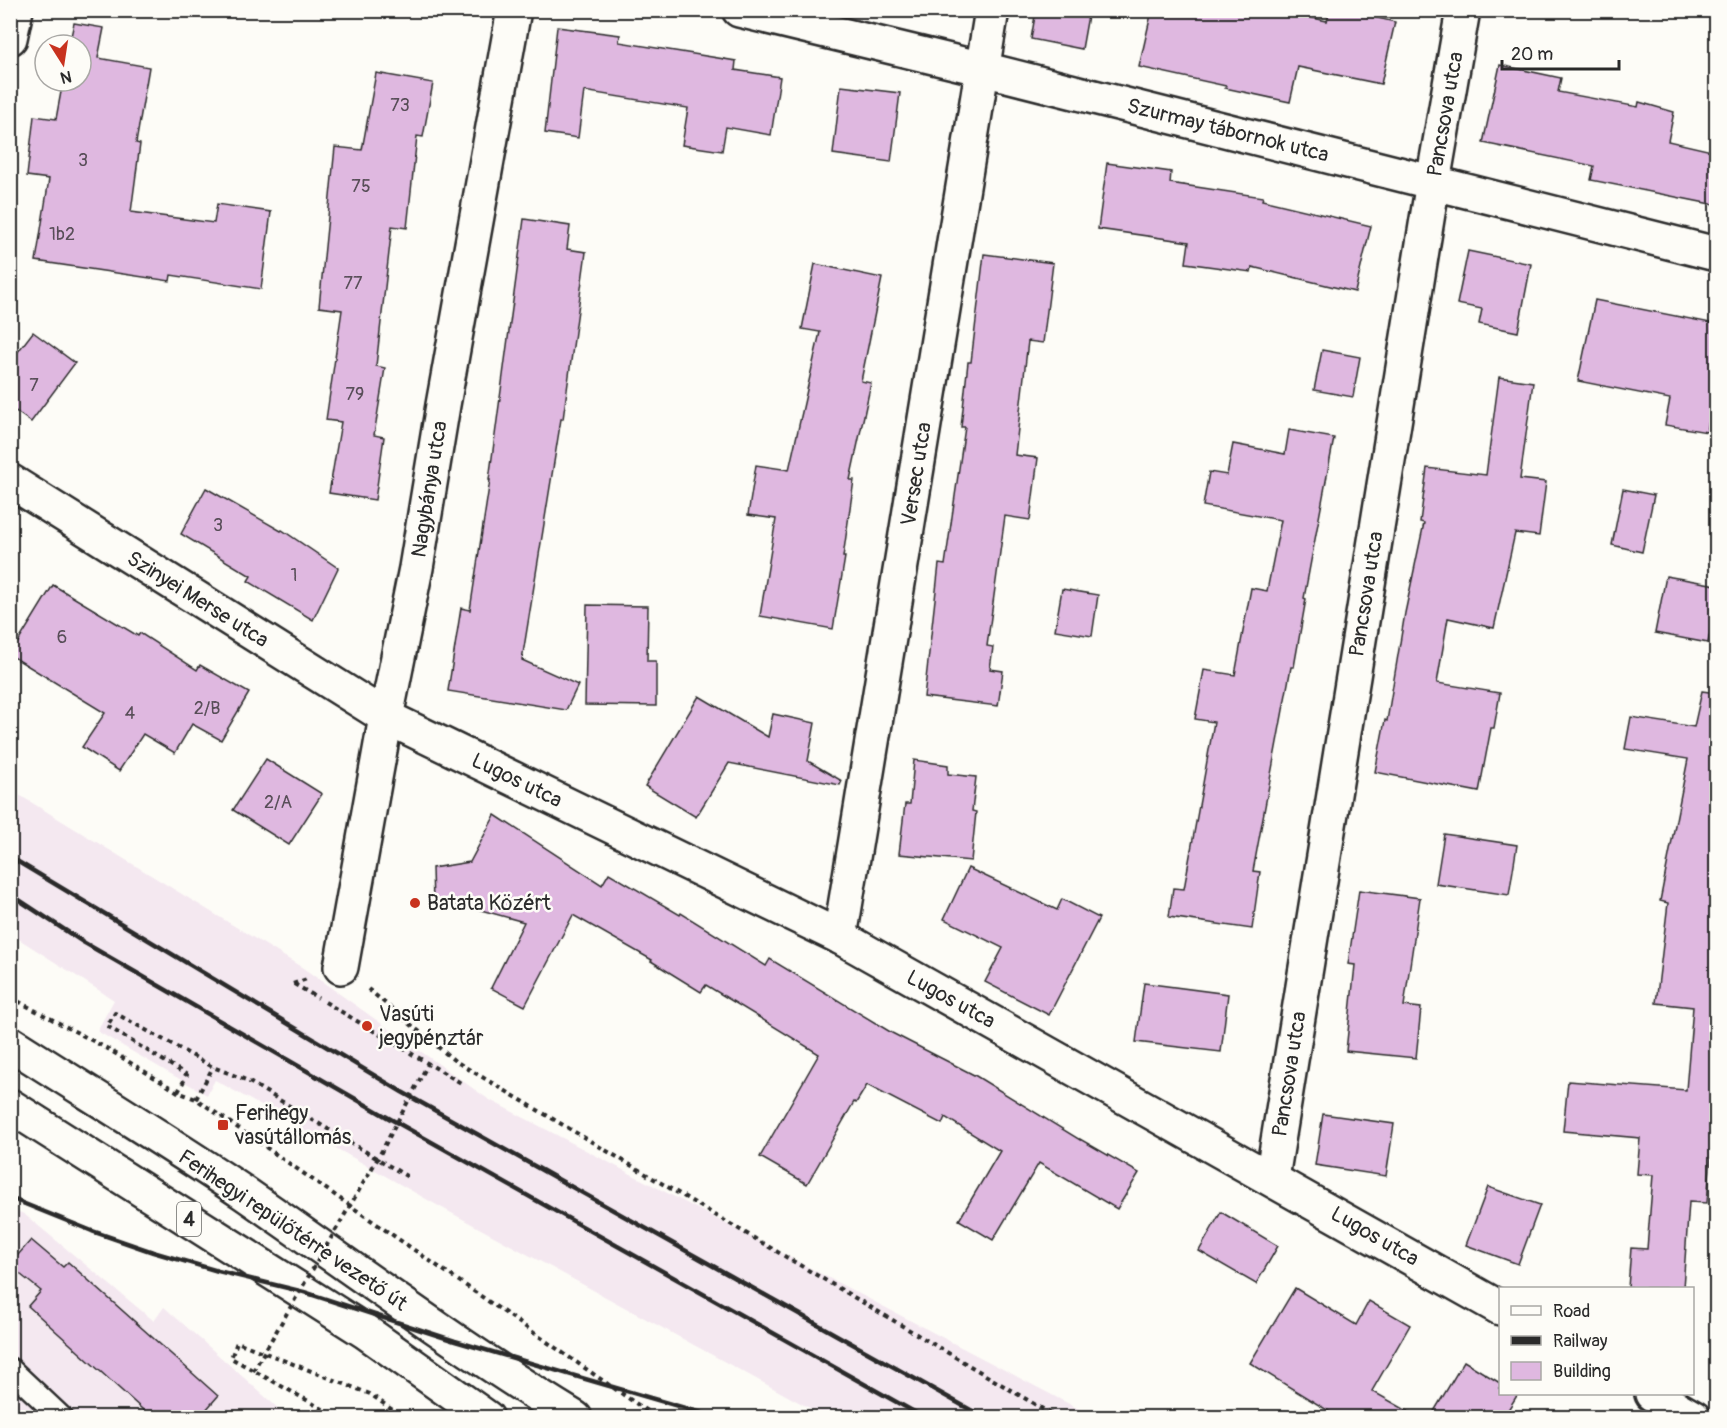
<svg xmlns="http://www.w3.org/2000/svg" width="1727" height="1428" viewBox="0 0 1727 1428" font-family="Pangolin,sans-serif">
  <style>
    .built { fill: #f4e8f0 }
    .building { fill: #dfb8e0; stroke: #2b2b2b; stroke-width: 1.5 }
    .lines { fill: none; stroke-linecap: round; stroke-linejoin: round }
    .service-casing { stroke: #2b2b2b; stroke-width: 26 }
    .minor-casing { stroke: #2b2b2b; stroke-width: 38 }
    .primary-casing { stroke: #2b2b2b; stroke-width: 38 }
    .path { stroke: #2b2b2b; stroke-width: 4; stroke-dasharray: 4.5 4.5; stroke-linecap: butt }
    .service { stroke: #fdfcf7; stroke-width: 21 }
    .minor { stroke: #fdfcf7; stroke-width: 33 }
    .primary { stroke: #fdfcf7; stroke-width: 33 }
    .rail { stroke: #2b2b2b; stroke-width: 4.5 }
    .path-bridge { stroke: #2b2b2b; stroke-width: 4; stroke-dasharray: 4.5 4.5; stroke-linecap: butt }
    .poi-dot { fill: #c8321e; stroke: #fdfcf7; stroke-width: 2 }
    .labels { text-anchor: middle; stroke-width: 5; stroke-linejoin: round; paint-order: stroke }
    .number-label { font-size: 18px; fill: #584e58 }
    .shield { fill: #fdfcf7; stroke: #6a6a68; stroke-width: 1.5 }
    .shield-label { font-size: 20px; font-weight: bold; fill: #2b2b2b }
    .street-label { font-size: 21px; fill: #2b2b2b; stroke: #fdfcf7 }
    .poi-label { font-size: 21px; fill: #2b2b2b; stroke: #fdfcf7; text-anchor: start }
  </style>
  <rect width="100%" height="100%" fill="#fdfcf7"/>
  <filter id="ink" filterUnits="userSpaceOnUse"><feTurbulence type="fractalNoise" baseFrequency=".0167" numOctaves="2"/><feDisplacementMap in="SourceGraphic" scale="12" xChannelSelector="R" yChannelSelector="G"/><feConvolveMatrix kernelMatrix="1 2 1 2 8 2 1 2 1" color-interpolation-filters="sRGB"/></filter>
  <g filter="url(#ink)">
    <!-- built -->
    <g class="built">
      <path d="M11,790L303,968L488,1099L1094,1417H826L435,1204L215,1080L207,1095L97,1031L114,1000L11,934Z"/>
      <path d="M11,1209L24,1214L154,1321L164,1307L288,1417L11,1418Z"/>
    </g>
    <!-- building -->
    <g class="building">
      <path d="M1036,10H1089L1082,49L1031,39Z"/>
      <path d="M1152,10H1277L1327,21L1330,10H1344L1395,22L1381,84L1298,67L1290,102L1225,88L1226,86L1139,67Z"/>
      <path d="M74,23L104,28L98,58L149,67L136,143L140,144L131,212L214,223L217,204L271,212L261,289L171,275L170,281L36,261L49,179L27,176L34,116L56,119L63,81H81V45H69Z"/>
      <path d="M557,27L620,35L619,42L736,61L735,70L780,77L771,135L726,127L722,151L682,145L688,108L584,91L578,138L545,133Z"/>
      <path d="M1500,65L1561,78L1558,92L1638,107L1639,102L1674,112L1668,141L1716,152V205L1591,180L1594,166L1483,143Z"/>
      <path d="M376,73L433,83L423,137L417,136L407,228L392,226L376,366L385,368L374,435L384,437L375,500L329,493L341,422L326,420L342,310L319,307L335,147L362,150Z"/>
      <path d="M841,86L900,93L891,162L833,154Z"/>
      <path d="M1107,163L1171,172L1170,183L1263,197L1262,200L1371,226L1355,292L1252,267L1251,272L1186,263L1189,242L1098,229Z"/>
      <path d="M524,219L570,226L567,249L586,252L563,419H561L522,660L578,685L566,710L448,691L461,608L470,610L490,480H489Z"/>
      <path d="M1468,251L1531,264L1518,332L1479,324L1482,309L1457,304Z"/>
      <path d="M984,254L1053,263L1043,343L1028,341L1015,455L1038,458L1030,520L1005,516L987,646L993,647L990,669L1003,671L998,706L924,697L939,564L945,565L965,427H961L968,362H971Z"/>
      <path d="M815,264L882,278L861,381L871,383L850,480H854L843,557H845L833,629L760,616L776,519L748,515L756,465L789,470L820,332L802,329Z"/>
      <path d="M1595,300L1716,324V380L1707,432L1665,425L1670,399L1578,381Z"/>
      <path d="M33,332L75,363L31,422L10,407V362Z"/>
      <path d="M1322,350L1360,357L1353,397L1314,390Z"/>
      <path d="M1499,377L1533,382L1520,479L1546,482L1539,536L1515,533L1494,628L1448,618L1437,683L1500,693L1494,728H1491L1479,792L1375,772L1385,720L1387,721L1405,613L1424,523L1420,522L1427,468L1486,475Z"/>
      <path d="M1289,430L1334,438L1304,598L1306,599L1294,667H1291L1253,871L1260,872L1252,929L1169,917L1173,888L1184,889L1214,722L1195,719L1204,670L1235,675L1251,588L1267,591L1281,520L1203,506L1209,472L1227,475L1233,444L1285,454Z"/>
      <path d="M206,488L281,531L282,530L338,568L313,620L248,581L251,576L181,534Z"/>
      <path d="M1623,489L1654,495L1642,552L1612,545Z"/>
      <path d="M1666,576L1716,585V628L1711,627L1708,643L1655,633Z"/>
      <path d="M53,585L138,636L140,633L197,670L200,665L249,693L221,740L192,724L175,753L143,734L119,771L82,747L105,713L10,655Z"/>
      <path d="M1062,589L1098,595L1092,636L1055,630Z"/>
      <path d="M587,605L648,606L647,661H656V706L585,705Z"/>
      <path d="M1702,691L1716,693V1096L1707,1203L1689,1202L1683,1288H1628L1631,1248L1647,1249L1653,1175L1637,1174L1640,1138L1563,1131L1568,1081L1686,1090L1693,1007L1656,1003L1668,903L1660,901L1688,759L1625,749L1631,717L1694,727Z"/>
      <path d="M699,696L768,737L773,714L815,723L808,761L842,781L840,785L729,763L696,817L645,786Z"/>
      <path d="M266,759L322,794L289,845L233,810Z"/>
      <path d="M914,760L948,765V774L976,777L972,811L976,812L971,861L899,854L905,804H910Z"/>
      <path d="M495,815L602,885L609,873L680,915L681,913L766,966L770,959L892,1033L976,1076L1080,1140V1139L1139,1173L1117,1209L1039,1163L993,1240L959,1220L1000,1151L945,1117L942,1124L867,1085L856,1103L854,1102L807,1184L760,1157L819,1054L706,985L701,992L651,961L652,960L573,915L525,1006L491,988L524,922L470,907L433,903L432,868L470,862Z"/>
      <path d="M1444,834L1517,845L1509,895L1436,884Z"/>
      <path d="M968,868L1057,910L1062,899L1099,918L1049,1015L985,982L1003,948L944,919Z"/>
      <path d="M1359,890L1420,898L1404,1006L1421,1008L1416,1058L1346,1051L1355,965L1348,964Z"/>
      <path d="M1144,983L1228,994L1221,1052L1136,1042Z"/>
      <path d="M1323,1114L1394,1124L1386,1176L1315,1165Z"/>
      <path d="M1488,1187L1540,1205L1518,1264L1466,1245Z"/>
      <path d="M1221,1212L1278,1246L1256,1284L1199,1251Z"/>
      <path d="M31,1240L63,1267L68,1262L218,1396L199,1418H152L28,1306L41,1291L10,1266V1264Z"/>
      <path d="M1295,1288L1356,1325L1369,1301L1410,1325L1372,1391L1420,1418H1340L1250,1363Z"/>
      <path d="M1464,1361L1500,1383V1394H1518L1503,1418H1430Z"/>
    </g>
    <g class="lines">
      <!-- service casing -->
      <g class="service-casing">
        <path id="service" d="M10,1369L62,1418"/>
      </g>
      <!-- minor casing -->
      <g class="minor-casing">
        <g id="minor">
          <path d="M739,10L983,69L1716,254"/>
          <path d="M10,38L16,10"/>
          <path d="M10,481L386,717L840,937L1500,1308"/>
          <path d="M840,937L992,10"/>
          <path d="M341,967L386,717L416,568L443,405L514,10"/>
          <path d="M1272,1178L1433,182L1463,10"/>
          <path d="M1652,1394L1694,1418"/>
        </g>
      </g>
      <!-- primary casing -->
      <g class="primary-casing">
        <g id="primary">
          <path d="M10,1043C88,1093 167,1141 244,1193C354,1269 461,1349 575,1418"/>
          <path d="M10,1106L366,1332L487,1418"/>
        </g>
      </g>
      <!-- path -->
      <g class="path">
        <path d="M293,984L307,979"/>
        <path d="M294,984L318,998"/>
        <path d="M368,989L455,1061L1058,1418"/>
        <path d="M10,997L108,1049L178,1092L196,1099L657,1418"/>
        <path d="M325,1002L461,1083"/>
        <path d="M178,1092L187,1075L107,1026L115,1013L213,1067L246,1080L408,1177"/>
        <path d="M196,1099L213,1067"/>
        <path d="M339,1418L231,1358L237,1342L370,1394L404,1418"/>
      </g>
      <!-- service -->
      <use href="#service" class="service"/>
      <!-- minor -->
      <use href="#minor" class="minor"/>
      <!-- primary -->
      <use href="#primary" class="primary"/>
      <!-- rail -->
      <g class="rail">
        <path d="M10,857L402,1092L985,1418"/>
        <path d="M10,894L83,942L387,1117L925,1418"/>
        <path d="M10,1198L92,1231L153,1252L218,1271L304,1292L455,1341L719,1418"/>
      </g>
      <!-- path-bridge -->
      <path class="path-bridge" d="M253,1371L378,1158L428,1064"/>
    </g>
  </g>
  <!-- markers -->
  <g class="poi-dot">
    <circle cx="415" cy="903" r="6"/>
    <circle cx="367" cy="1026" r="6"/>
    <rect x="217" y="1119" width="12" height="12" rx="3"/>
  </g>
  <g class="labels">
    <!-- number labels -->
    <g class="number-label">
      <text x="400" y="111">73</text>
      <text x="83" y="166">3</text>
      <text x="361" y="192">75</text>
      <text x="62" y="240">1b2</text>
      <text x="353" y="289">77</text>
      <text x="34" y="391">7</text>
      <text x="355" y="400">79</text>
      <text x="218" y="531">3</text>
      <text x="294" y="581">1</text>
      <text x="62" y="643">6</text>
      <text x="207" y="714">2/B</text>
      <text x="130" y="719">4</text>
      <text x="278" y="808">2/A</text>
    </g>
    <!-- shield labels -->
    <rect class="shield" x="177" y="1202" width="24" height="34" rx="4.5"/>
    <g class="shield-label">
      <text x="189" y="1226">4</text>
    </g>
    <!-- street labels -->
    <g class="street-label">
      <text transform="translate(1445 114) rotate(-80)" y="7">Pancsova utca</text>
      <text transform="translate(1228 130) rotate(14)" y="7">Szurmay tábornok utca</text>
      <text transform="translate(916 474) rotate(-81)" y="7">Versec utca</text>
      <text transform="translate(429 489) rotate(-81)" y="7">Nagybánya utca</text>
      <text transform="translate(1366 594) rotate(-81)" y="7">Pancsova utca</text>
      <text transform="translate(198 599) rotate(32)" y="7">Szinyei Merse utca</text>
      <text transform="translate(517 780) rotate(26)" y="7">Lugos utca</text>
      <text transform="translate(951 999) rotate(29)" y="7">Lugos utca</text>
      <text transform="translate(1289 1074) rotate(-81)" y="7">Pancsova utca</text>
      <text transform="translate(293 1230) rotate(34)" y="7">Ferihegyi repülőtérre vezető út</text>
      <text transform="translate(1375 1236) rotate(30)" y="7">Lugos utca</text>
    </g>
    <!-- poi labels -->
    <g class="poi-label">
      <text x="427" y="910">Batata Közért</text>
      <text x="379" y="1021">Vasúti<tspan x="379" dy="24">jegypénztár</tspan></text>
      <text x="235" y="1120">Ferihegy<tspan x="235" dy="24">vasútállomás</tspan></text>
    </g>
  </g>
  <!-- margin -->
  <rect width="1727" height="1428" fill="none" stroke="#fdfcf7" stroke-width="36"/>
  <rect x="18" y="18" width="1691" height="1392" fill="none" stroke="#2b2b2b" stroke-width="2" filter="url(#ink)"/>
  <!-- legend -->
  <rect x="1499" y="1287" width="195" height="108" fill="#fdfcf7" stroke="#a9a8a5" stroke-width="1.5"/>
  <rect x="1511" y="1306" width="30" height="9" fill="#fdfcf7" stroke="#a9a8a5" stroke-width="1.5"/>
  <text x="1553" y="1317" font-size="18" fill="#2b2b2b">Road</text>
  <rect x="1511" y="1336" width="30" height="9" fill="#2b2b2b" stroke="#a9a8a5" stroke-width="1.5"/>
  <text x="1553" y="1347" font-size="18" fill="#2b2b2b">Railway</text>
  <rect x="1511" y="1362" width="30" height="18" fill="#dfb8e0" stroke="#a9a8a5" stroke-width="1.5"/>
  <text x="1553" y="1377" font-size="18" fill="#2b2b2b">Building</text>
  <!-- north arrow -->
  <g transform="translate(63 63) rotate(168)"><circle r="28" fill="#fdfcf7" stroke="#a9a8a5" stroke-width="1.5"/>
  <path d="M0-4.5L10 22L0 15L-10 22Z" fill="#c8321e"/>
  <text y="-9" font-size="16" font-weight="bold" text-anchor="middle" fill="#2b2b2b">N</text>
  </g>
  <!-- scale -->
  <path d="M1502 60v9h117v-9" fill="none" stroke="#2b2b2b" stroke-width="3"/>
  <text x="1511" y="60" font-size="18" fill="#2b2b2b" stroke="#fdfcf7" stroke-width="4.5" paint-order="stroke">20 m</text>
</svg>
